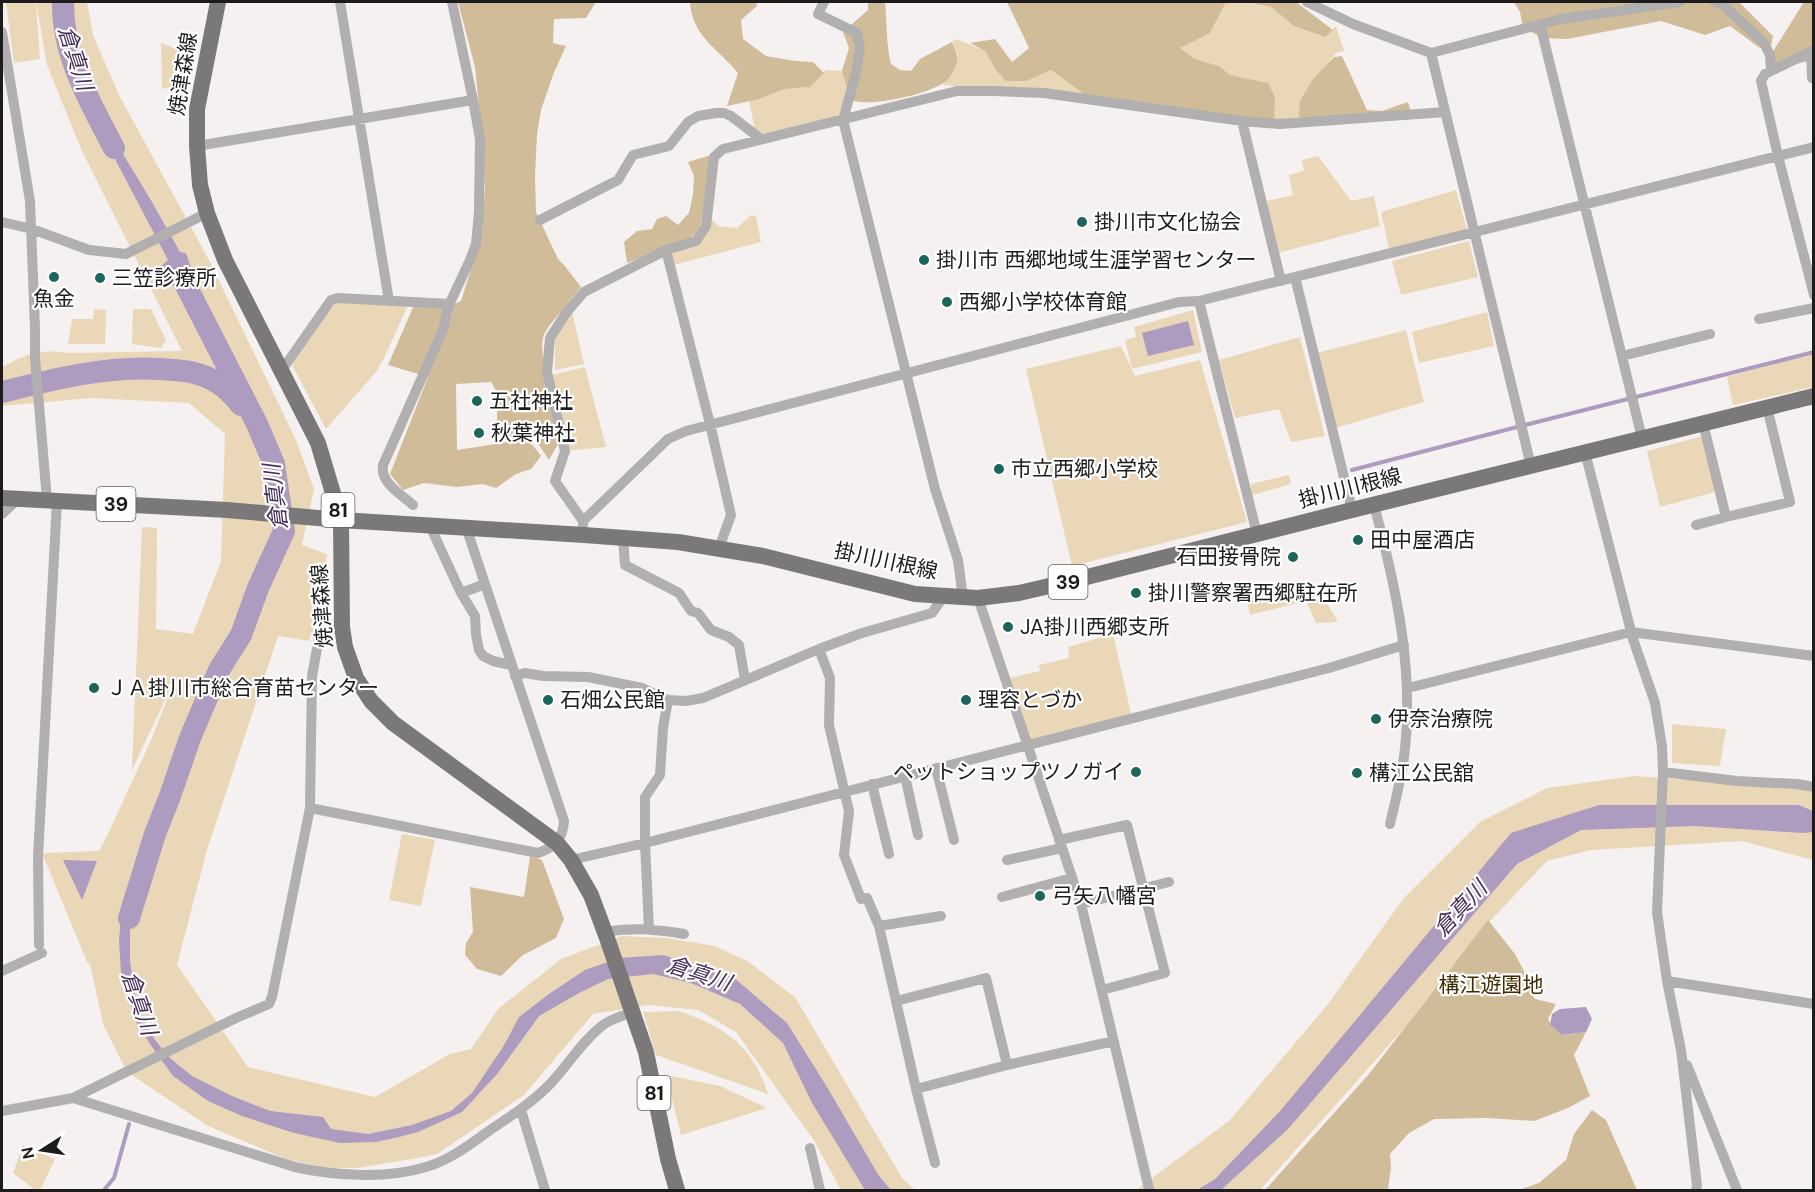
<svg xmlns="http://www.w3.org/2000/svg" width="1815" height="1192" font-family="'DM Sans','Noto Sans JP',sans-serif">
  <rect width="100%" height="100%" fill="#f6f1f1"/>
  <!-- green -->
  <path fill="#e9d7b8" d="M6,2H87L93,35L119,95L211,264L296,440L314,489L302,545L327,554L324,600L309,641L278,636L207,850L177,965L248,1067L375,1097L450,1054L471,1049L498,1009L561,959L622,936L666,938L715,946L749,962L795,997L902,1178L915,1190H841L813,1139L736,1032L698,1010L648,1005L593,1014L524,1095L437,1154L418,1158L358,1168H326L286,1159L208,1126L127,1072L103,1024L90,964L87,962L42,853L99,851L108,834L152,738L174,681L132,770L142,527L157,528L156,629L193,634L221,561L225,434L189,403L91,398L2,406V367C29,353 38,349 69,353L182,351L81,149L47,65L36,2L40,59L14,63Z
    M1226,2H1247L1271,7L1294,26L1324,37L1336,26L1344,51L1336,53L1309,86L1299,116L1304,122L1274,123L1267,83L1230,75L1219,66L1195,59L1179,48L1210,33Z
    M957,39L985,51L996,70H1051L1088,97L943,85L958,55L952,42Z
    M161,43L191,55L185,84L162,89Z
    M826,70L842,71L849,94L843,117L763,135L755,130L749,101L784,89L810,87Z
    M1318,156L1351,201L1374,196L1380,226L1278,253L1267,201L1293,195L1289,175L1304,171L1302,160Z
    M1456,190L1467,230L1389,249L1381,212Z
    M751,215L756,216L761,242L670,266L667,253L698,238L710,217L718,226L737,228Z
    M1469,241L1478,277L1401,295L1392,261Z
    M338,302L409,303L384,358L376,372L326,429L292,365L330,307Z
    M571,307L584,364L555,370V341Z
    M94,309L106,310L105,344H68L72,319H93Z
    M133,309H151L166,340L161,348L132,344Z
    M1193,310L1202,352L1132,369L1125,340L1136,337L1134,327Z
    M1487,312L1494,346L1419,363L1412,332Z
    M1406,330L1424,402L1335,428L1317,353Z
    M1300,337L1325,436L1291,442L1279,409L1235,418L1219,360Z
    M1121,346L1135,376L1200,360L1247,522L1072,566L1026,369Z
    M1813,353V387L1733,405L1727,377Z
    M585,367L606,447L565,451L548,376Z
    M1703,436L1715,492L1660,507L1647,451Z
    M1289,475L1291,484L1253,495L1251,491V484Z
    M1256,582L1259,591L1284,584L1308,589L1327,603L1338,622L1316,623L1306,601L1250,615L1244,585Z
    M1113,634L1132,718L1026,745L1005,679L1040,671L1039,665L1069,658L1068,647Z
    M1672,724L1726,729L1720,766L1672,763Z
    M1634,776L1813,789V860L1742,841L1591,850L1547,861L1475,937L1404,1028L1260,1190H1136L1230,1120L1328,1004L1403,899L1480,822L1547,788Z
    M402,834L435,840L421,906L389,900Z
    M679,1011C725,1027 753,1046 768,1094L656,1055L643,1012Z
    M666,1075L720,1086L767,1108L681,1135Z
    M23,1145L55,1159L40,1190H35L13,1173Z"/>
  <!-- forest -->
  <path fill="#d0bc99" d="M458,2H596L586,18L554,19L553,43L566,46L553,75L541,110L537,134L535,176L536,212L558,259L564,265L581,287L549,326L544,334L542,343L545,391L553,416L558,444L549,460L531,433L496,439L498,394L491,382L456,384L457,450L528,439L541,456L531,469L516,474L496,488L483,484L457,487L424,483L403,490L390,474L428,377L388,365L414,305L454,304L461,301L482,234L485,189L482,134L475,67Z
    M692,2H756L757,6L741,20L743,39L766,56L795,61L813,62L824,73L810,87L784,89L759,99L727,106L738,73C719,49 693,38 690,3Z
    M868,2H885C887,23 886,44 891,64L900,70L911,71L920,59L952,42C953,46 957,52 957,56C958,63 952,76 946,81C931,94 865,109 850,99L842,71L849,48L843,32L868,10Z
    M1007,2H1226L1210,33L1180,48L1195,59L1219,66L1230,75L1268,83L1275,98L1274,123L1092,100L1051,70L1026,81H1006L996,70L985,51L970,43L995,39L1012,62L1029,48Z
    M1247,2H1296L1333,30L1325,37L1294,26L1271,7Z
    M1514,2H1739L1773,36L1771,46L1760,48L1730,26L1705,35L1661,21L1567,39L1543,38L1523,28L1520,12Z
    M1804,2H1813V62L1812,60L1771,71L1772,53Z
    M1342,56L1367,110L1382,111L1408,102L1412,115L1307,122L1299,116L1300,101L1313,79L1334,57Z
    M711,155L705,204L700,227L691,238L627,263L624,242L637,231L652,229L657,219L666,216L678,225L689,213L693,194L694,176L688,162Z
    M530,856L542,860L564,919L556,938L523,955L501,976L477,969L465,955L466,943L473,932L470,887L524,897Z
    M1488,920L1515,954L1527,977L1532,995L1535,999L1556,1004L1548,1019L1552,1027L1564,1035L1586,1032L1574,1055L1590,1096L1568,1108L1534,1121L1487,1118L1434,1119L1409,1133L1390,1154L1391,1167L1388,1190H1265L1369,1074Z
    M1592,1110L1606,1120L1637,1190H1519L1539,1183L1566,1160L1574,1134Z"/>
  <!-- water -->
  <path fill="#ad9cbf" d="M59,2H71V11L84,72L78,69L71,72L58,22Z
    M94,119L103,121L152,202L180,252L186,253L206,311L175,288L159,273V268L168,260Z
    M1188,321L1194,345L1148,356L1142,333Z
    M1599,805H1799L1813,811V832L1803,833L1694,826L1581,830L1517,864L1288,1129L1221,1190H1197L1215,1179L1281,1110L1511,833Z
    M154,837L139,889L130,929V962L137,1006L155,1040L170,1058L192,1076L232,1096L270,1111L323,1117L331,1129L368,1134L412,1125L451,1111L472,1093L503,1047L519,1017L549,994L585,970L619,958L663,955L733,977L787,1023L827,1087L879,1176L891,1190H865L812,1103L783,1043L740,1004L691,983L653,974L608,979L579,993L539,1016L498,1073L462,1112L418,1132L399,1137L376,1142L340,1143L294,1133L242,1116L208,1101L173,1076L152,1047L135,1020L121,973L119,940L122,906L141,855Z
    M63,860L97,861L82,900Z
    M1586,1007L1592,1019L1586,1032L1562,1035L1550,1025L1552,1014L1560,1009Z"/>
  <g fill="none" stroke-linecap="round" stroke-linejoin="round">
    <!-- stream -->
    <path stroke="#ad9cbf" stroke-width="4" d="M1525,425L1814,352
      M1352,470L1517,427
      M104,1190L114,1178L129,1124"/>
    <!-- river -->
    <path stroke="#ad9cbf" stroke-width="22" d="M63,2C62,55 90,102 114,148
      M2,392C54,379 106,366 160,369C174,370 189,370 201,375C217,380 231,392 241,405
      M129,918L155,834L170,796L190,738L219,670L241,635L258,588L284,531L274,464L257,424L181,276"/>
    <!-- street -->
    <path stroke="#b1afb0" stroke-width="10" d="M340,2L389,301
      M824,2L818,14L857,33L860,48L856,73L843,120L935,489L958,560L963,598
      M1307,2L1353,24L1431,53L1561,19L1680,2
      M1715,2L1722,4L1764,43L1770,55L1771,71
      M1540,24L1642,438
      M2,32L30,201L35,328V358L47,500
      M1814,50L1765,74L1761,81L1778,156L1814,295
      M1811,51L1812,78L1814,79
      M1431,53L1531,466
      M1242,121L1281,281
      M197,146L473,100
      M540,220L618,180L633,155L669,146L688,122L698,116L716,113H724L731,116L761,139
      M2,222L32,229L89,250L126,254L207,213
      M666,250L710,424L731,515L719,548
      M1295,277L1352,510
      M1199,301L1814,147
      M1759,319L1814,308
      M1622,356L1710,334
      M282,370L331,300L338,298L450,304
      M1703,423L1726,517L1790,502L1767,407
      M1585,452L1633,639L1655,703L1662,746L1663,772L1657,912L1667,981L1681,1050L1697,1185L1696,1190
      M413,505C401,494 380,483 383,465L443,330L448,307L470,260L476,244L479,212L480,139L473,100L452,2
      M1374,505C1396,587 1415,671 1404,757C1401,780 1395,802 1390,824
      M2,514L18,499
      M583,521L555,481L565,451L547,372L550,338L566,313L584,292L666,250L696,241L706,226L714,157L723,149L957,91H994L1044,93L1242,121L1280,124L1445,112
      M583,525V521L668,439L686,431L1179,302L1199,301L1257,534
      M1696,525L1726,517
      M430,526L461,593L475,616L476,635L479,650L483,656L493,661L511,665
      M623,538L625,565L679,593L691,611L698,613L711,630L729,637L739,645L745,680
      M461,593L485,584
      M978,598L1081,904L1149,1189
      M819,649L830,678L829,725L849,811L844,855L861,899L867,898L879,926L916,1089L935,1163
      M515,676L525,673L543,676L588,677L642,688L668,700L686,701L703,698L819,649L862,633L932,613L944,596
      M1408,688L1631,632L1814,656
      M936,768L954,840
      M1663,772L1737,781L1797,784L1814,787
      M905,776L918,835
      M872,784L889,854
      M310,808L538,853C555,847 563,839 564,821L466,527
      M1059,840L1127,825L1165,973L1102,990
      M571,860L645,843L1329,668L1404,645
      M1007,860L1062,848
      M1002,897L1072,878
      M1081,904L1169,882
      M879,926L941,916
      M649,929L645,843V797L660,775L663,728L668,700
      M604,932C632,927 657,929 684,934
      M39,945L38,857L57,501
      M2,971L42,953
      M1667,981L1814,1004
      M896,1001L986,978L1007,1065
      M1687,1065L1737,1190
      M916,1089L1007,1065L1114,1041
      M73,1098L295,1167C335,1176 387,1179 426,1167C451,1160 473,1142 493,1128C514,1114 534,1101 551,1083C569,1064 582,1041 603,1025C611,1019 623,1016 632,1012
      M521,1110L545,1190
      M2,1111L73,1098L236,1018L269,1004L272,997L310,808L312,676L320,632L342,627
      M810,1148L820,1190"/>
    <!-- primary -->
    <path stroke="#7b787a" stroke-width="16" d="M218,2L197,109V146L200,185L207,213L225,260L318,443L341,520L342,627L345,647L356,678L371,701L393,723L557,843L571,860L591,895L607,938L646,1052L668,1159L677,1190
      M2,498L227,510L341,520L584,535L678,542L763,556L915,594L978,598L1019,593L1075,580L1352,510L1814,396"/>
  </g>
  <!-- markers -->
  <g fill="#1b655b" stroke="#fff" stroke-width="2">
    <circle cx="1082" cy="222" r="6"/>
    <circle cx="924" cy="260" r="6"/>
    <circle cx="54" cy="277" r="6"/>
    <circle cx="100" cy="278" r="6"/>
    <circle cx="947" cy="302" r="6"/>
    <circle cx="477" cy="401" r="6"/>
    <circle cx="479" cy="433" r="6"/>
    <circle cx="999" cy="469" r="6"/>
    <circle cx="1358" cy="540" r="6"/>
    <circle cx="1293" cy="557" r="6"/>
    <circle cx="1136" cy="593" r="6"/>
    <circle cx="1008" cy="627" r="6"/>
    <circle cx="94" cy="688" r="6"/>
    <circle cx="548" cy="700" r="6"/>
    <circle cx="966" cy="700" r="6"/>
    <circle cx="1376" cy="719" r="6"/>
    <circle cx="1136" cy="772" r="6"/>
    <circle cx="1357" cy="773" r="6"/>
    <circle cx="1040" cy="896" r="6"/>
  </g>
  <g text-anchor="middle" stroke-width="4.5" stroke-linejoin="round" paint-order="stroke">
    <!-- shield labels -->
    <g fill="#fff" stroke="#615f5f" stroke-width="1.5">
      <rect x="96.5" y="487" width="39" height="34" rx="4.5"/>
      <rect x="321.5" y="493" width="33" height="34" rx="4.5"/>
      <rect x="1048.5" y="565" width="39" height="34" rx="4.5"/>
      <rect x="637.5" y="1076" width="33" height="34" rx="4.5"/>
    </g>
    <g font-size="20" font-weight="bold" fill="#1d1b1b">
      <text x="116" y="511">39</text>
      <text x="338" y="517">81</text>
      <text x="1068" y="589">39</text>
      <text x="654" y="1100">81</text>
    </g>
    <!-- street labels -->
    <g font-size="21" fill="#1d1b1b" stroke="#fff">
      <text transform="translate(183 74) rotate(-81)" y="7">焼津森線</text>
      <text transform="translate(1350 488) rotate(-14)" y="7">掛川川根線</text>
      <text transform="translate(886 561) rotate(12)" y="7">掛川川根線</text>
      <text transform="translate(322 606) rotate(-94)" y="7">焼津森線</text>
    </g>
    <!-- poi labels -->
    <g font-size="21" fill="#1d1b1b" stroke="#fff" text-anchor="start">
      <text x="1094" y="229">掛川市文化協会</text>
      <text x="936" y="267">掛川市 西郷地域生涯学習センター</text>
      <text x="112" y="285">三笠診療所</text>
      <text x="54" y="306" text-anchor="middle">魚金</text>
      <text x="959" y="309">西郷小学校体育館</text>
      <text x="489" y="408">五社神社</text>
      <text x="491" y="440">秋葉神社</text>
      <text x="1011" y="476">市立西郷小学校</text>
      <text x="1370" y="547">田中屋酒店</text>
      <text x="1281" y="564" text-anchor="end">石田接骨院</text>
      <text x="1148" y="600">掛川警察署西郷駐在所</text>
      <text x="1020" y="634">JA掛川西郷支所</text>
      <text x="106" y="695">ＪＡ掛川市総合育苗センター</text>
      <text x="560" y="707">石畑公民館</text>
      <text x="978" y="707">理容とづか</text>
      <text x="1388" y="726">伊奈治療院</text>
      <text x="1124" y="779" text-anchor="end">ペットショップツノガイ</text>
      <text x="1369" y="780">構江公民舘</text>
      <text x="1052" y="903">弓矢八幡宮</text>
    </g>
    <!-- park labels -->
    <g font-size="21" fill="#402b00" stroke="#fff">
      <text x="1491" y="992">構江遊園地</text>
    </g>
    <!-- water labels -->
    <g font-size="22" font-style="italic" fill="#452d5b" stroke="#fff">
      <text transform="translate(76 58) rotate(72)" y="8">倉真川</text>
      <text transform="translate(275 497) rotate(-97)" y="8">倉真川</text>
      <text transform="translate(1460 908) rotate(-47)" y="8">倉真川</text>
      <text transform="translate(699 973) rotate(18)" y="8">倉真川</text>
      <text transform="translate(140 1003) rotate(71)" y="8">倉真川</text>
    </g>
  </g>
  <!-- border -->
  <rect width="1815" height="1192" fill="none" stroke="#1d1b1b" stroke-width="6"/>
  <!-- north arrow -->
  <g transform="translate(42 1150) rotate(258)" stroke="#ffffff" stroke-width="4.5" paint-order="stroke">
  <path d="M0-4.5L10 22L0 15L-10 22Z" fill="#1d1b1b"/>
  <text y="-9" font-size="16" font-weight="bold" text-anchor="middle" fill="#1d1b1b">N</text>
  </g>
</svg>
